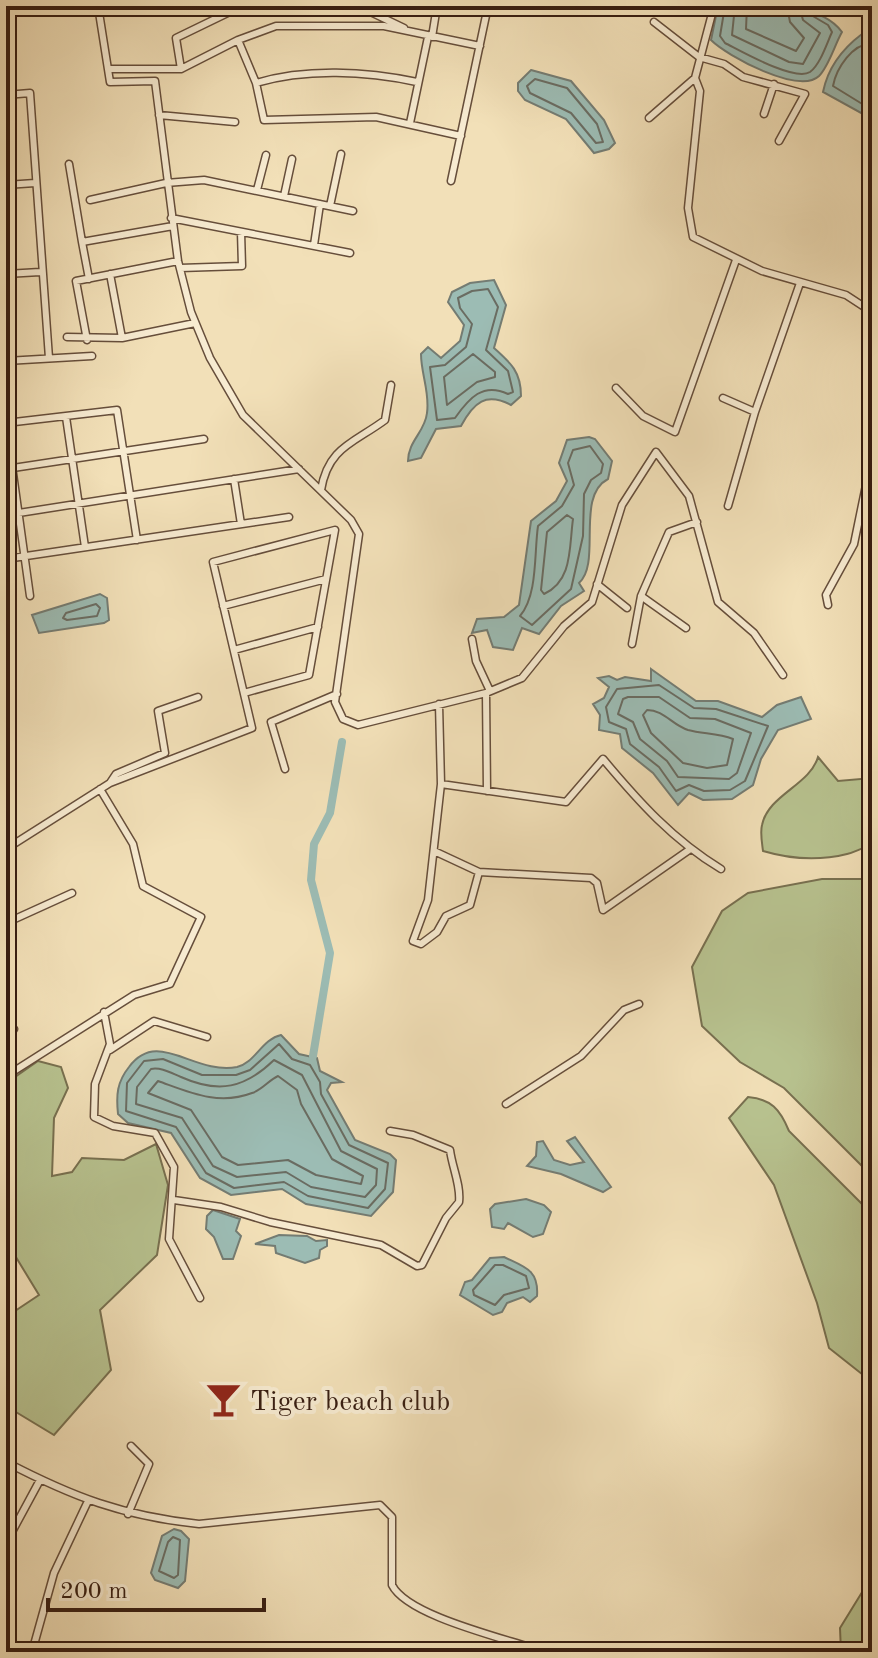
<svg xmlns="http://www.w3.org/2000/svg" width="878" height="1658" font-family="'Old Standard TT',serif">
  <rect width="100%" height="100%" fill="#f2e0b8"/>
  <filter id="stains"><feTurbulence type="fractalNoise" baseFrequency=".0025" numOctaves="4"/><feColorMatrix values="0 0 0 0 .2 0 0 0 0 .09 0 0 0 0 .02 0 0 0 .5 -.17"/></filter>
  <radialGradient id="worn" r=".72"><stop offset=".6" stop-color="#630" stop-opacity="0"/><stop offset="1" stop-color="#630" stop-opacity=".3"/></radialGradient>
  <!-- green -->
  <path fill="#b8c390" stroke="#787050" stroke-width="2" d="M818,757L838,781L872,778V846C862,847 856,852 847,854C819,861 790,859 763,851C762,843 760,833 762,825C768,795 810,785 818,757Z
    M822,879H872V1176L784,1088L740,1062L702,1026L692,967L722,911L748,893Z
    M38,1061L61,1067L68,1088L54,1118L52,1176L72,1172L82,1158L124,1160L156,1144L168,1185L157,1255L100,1310L111,1370L54,1435L6,1406V1317L39,1295L11,1249L6,1251V1075L12,1079Z
    M748,1097C771,1099 780,1109 789,1131L872,1214V1382L829,1348L817,1303L774,1185L729,1118Z
    M872,1576V1652H841L840,1628Z"/>
  <!-- water -->
  <path fill="#9cbcb4" stroke="#747c73" stroke-width="2" d="M718,6C758,6 819,0 842,32C835,44 829,66 819,76C799,95 727,56 711,40Z
    M862,34L872,37V119L823,92C828,67 842,49 862,34Z
    M531,70L571,81L604,120L615,143L609,149L594,153L566,119L525,100L518,91V83Z
    M494,280L506,305L494,348C511,363 521,372 521,396L511,405C486,392 474,402 461,426L436,429L421,458L408,461C408,441 425,432 427,413C430,392 421,374 421,354L428,347L441,358L460,341L464,325L448,302L452,292L470,283Z
    M589,437L595,439L612,461L608,479C575,496 602,563 579,583L584,591L561,606L539,634L522,628L513,650L493,647L487,630L472,633L477,619L504,617L519,605L531,521L556,501L567,481L559,463L567,440Z
    M100,594L107,598L109,620L104,623L39,633L32,615Z
    M651,669L696,701H718L762,717L777,705L801,697L811,719L778,730L761,759L753,785L732,799L703,800L689,793L678,805L653,773L622,748L620,734L599,730L600,715L593,704L604,698L609,687L598,678L609,676L617,680L625,677L651,681Z
    M281,1035L299,1054L317,1058L320,1071L342,1082L331,1083L327,1090L355,1140L390,1154L396,1160L393,1192L371,1216L306,1204L282,1189L231,1195L200,1178L171,1133L128,1123L118,1114C116,1095 117,1082 129,1067C158,1028 193,1075 237,1067C255,1063 262,1039 281,1035Z
    M575,1137L611,1187L603,1192L561,1174L527,1166L536,1156L537,1142L543,1141L554,1160L570,1165L584,1162L567,1141Z
    M526,1199L544,1205L551,1212L543,1234L533,1237L508,1223L504,1229L492,1227L490,1209L495,1204Z
    M213,1210L240,1219L236,1231L241,1236L233,1259H223L214,1237L206,1229L207,1216Z
    M279,1235L307,1236L316,1241L327,1240V1246L320,1250L319,1258L305,1263L276,1253L275,1246L255,1244Z
    M504,1257C525,1267 539,1270 537,1296L530,1302L523,1297L507,1303L502,1312L493,1315L460,1295L465,1282L472,1280L490,1258Z
    M174,1529L181,1531L189,1539L185,1581L178,1588L155,1580L151,1573L162,1536Z"/>
  <g fill="none" stroke-linecap="round" stroke-linejoin="round">
    <!-- shore -->
    <path stroke="#6a6c62" stroke-width="2" d="M725,6L720,36L725,43C741,51 795,82 810,72C820,65 827,43 832,32L828,25L811,15L809,6
      M735,6L732,35L789,62L803,64L820,33L803,20L799,6
      M747,6L746,29L796,51L804,38L790,22L787,6
      M872,44C853,42 836,69 833,86L872,110
      M535,79L567,88L597,124L603,142L596,143L571,113L530,93L527,86Z
      M488,289L498,307L486,350L508,371L513,392L508,394C483,382 469,398 455,418L437,420L430,367L445,365L466,347L472,324L460,308L458,298L472,291Z
      M473,354L495,372V377L477,382L447,405L444,377Z
      M590,446L603,464L601,473L591,480L584,494L583,536L571,589L532,625L520,616C538,595 534,553 538,526L562,506L574,485L568,463L573,450Z
      M567,515L573,519C569,547 573,581 544,594L541,590L547,532Z
      M96,604L100,608L97,616L67,620L63,618L66,613Z
      M659,685L694,708L716,709L768,726L745,781L730,790L704,791L689,785L676,791L659,767L630,744L626,729L609,722L606,707L617,689Z
      M628,697H659L690,718L715,719L751,733L737,773L729,779L678,777L667,761L640,739L633,722L618,714L623,699Z
      M647,710C664,710 672,725 688,730C703,734 718,733 733,739L727,765L707,768L683,763L651,733L643,715Z
      M279,1044L292,1059L310,1065L320,1082L321,1094L349,1145L388,1163L385,1189L368,1208L308,1196L284,1182L234,1188L206,1173L176,1127L126,1111L127,1083L144,1061L163,1059L202,1075H236L250,1070Z
      M274,1060L302,1075L341,1151L377,1169L376,1185L365,1197L311,1187L286,1172L237,1177L213,1166L182,1118L136,1104L137,1087L151,1069C161,1067 171,1073 181,1077C219,1094 245,1088 274,1060Z
      M278,1076L297,1090L301,1104L332,1159L363,1176L361,1184L316,1175L288,1160L238,1165L222,1157L191,1110L148,1093L158,1081C189,1092 218,1106 252,1093C262,1090 269,1080 278,1076Z
      M495,1265H503L526,1276L529,1288L504,1295L495,1305L474,1295L473,1290Z
      M173,1537L180,1540L178,1575L174,1578L159,1571L168,1542Z"/>
    <!-- canal -->
    <path stroke="#9cbcb4" stroke-width="8" d="M313,1056L330,953L311,880L314,844L330,813L342,742"/>
    <defs>
      <path id="street" d="M98,6L110,82L155,81L178,261L191,312L210,358L243,415L351,520L359,534L335,702L343,719L358,725L486,693L522,678L564,626L592,602L622,505L656,452L689,496L718,602L754,633L783,675
        M358,6L404,28
        M714,6L695,78L700,91L688,208L693,237L762,271L846,295L872,312
        M654,22L699,57L724,64L743,77L805,94L779,141
        M432,37L437,6
        M238,40L256,83L264,120L376,117L461,136
        M108,69H181L238,40L276,26H384L480,46
        M181,69L176,38L242,6
        M256,83C306,68 366,71 417,82
        M6,95L30,93L49,358
        M764,114L774,84
        M159,115L235,122
        M649,118L695,78
        M410,123L428,37
        M69,164L82,242
        M451,181L488,6
        M6,185L35,183
        M257,190L266,155
        M284,196L292,159
        M90,200L166,183L204,180L353,211
        M330,206L341,154
        M171,218L350,253
        M314,245L320,204
        M180,268L242,266L241,232
        M6,274L40,272
        M110,274L122,338
        M89,279L82,242L173,226
        M67,337L122,338L195,323
        M87,340L76,281L178,261
        M6,361L92,356
        M616,388L643,416L675,432L736,260
        M723,398L755,412
        M66,417L85,547
        M6,423L117,410L137,540
        M6,423L30,596
        M13,468L204,439
        M234,479L241,524
        M321,490C328,447 354,443 385,420L391,385
        M728,506L755,412L800,283
        M6,515L299,469
        M6,559L289,517
        M597,584L627,608
        M641,596L686,628
        M828,605L826,595L854,544L872,456
        M223,606L326,579
        M472,639L476,661L490,691
        M632,644L641,596L669,532L697,522
        M234,650L318,627
        M486,693L487,791
        M285,769L271,722L337,694
        M110,783L116,774L165,753L158,711L198,697
        M441,784L566,802L603,759C639,802 673,840 721,869
        M6,849L110,783L252,728L213,562L335,530L309,675L244,693
        M434,851L479,872L470,905L446,916L437,932L421,944L413,941L428,900L441,784L439,704
        M479,872L591,878L597,883L603,910L689,850
        M6,923L72,893
        M104,1012L110,1044L95,1084L94,1117L113,1126L155,1133L174,1167L169,1239L200,1298
        M6,1038L14,1029
        M110,1050L154,1021L207,1037
        M6,1070L11,1073L134,995L170,984L201,917L143,886L133,844L100,789
        M506,1104L581,1056L624,1010L639,1004
        M174,1200L221,1207L270,1222L381,1245L417,1266L422,1265L446,1218L459,1202C461,1185 452,1167 450,1150L413,1135L390,1131
        M6,1462C73,1497 123,1516 199,1524L380,1505L392,1517V1585C408,1617 509,1639 544,1652
        M128,1514L149,1464L131,1446
        M6,1543L40,1480
        M32,1652L54,1573L88,1501"/>
    </defs>
    <!-- street casing -->
    <use href="#street" stroke="#664e3b" stroke-width="9"/>
    <!-- street -->
    <use href="#street" stroke="#f7ebd1" stroke-width="6"/>
  </g>
  <!-- icons -->
  <defs>
    <symbol id="bar-bare" viewBox="-9 -9 18 18"><path d="M-6-5H6L.8 .8V4.5H3.5V6h-7V4.5H-.8V.8Z" fill="#8f2418" stroke="#f7ebd1" stroke-width="2.5" paint-order="stroke"/></symbol>
  </defs>
  <g fill-rule="evenodd">
    <use href="#bar-bare" x="198" y="1374" width="51" height="51"/>
  </g>
  <g text-anchor="middle" stroke-width="8" stroke-linejoin="round" paint-order="stroke">
    <!-- poi labels -->
    <g font-size="28" fill="#371d11" stroke="#f7ebd1" text-anchor="start">
      <text x="250" y="1410">Tiger beach club</text>
    </g>
  </g>
  <!-- margin -->
  <rect width="878" height="1658" fill="none" stroke="#f2e0b8" stroke-width="32"/>
  <rect x="8" y="8" width="862" height="1642" fill="none" stroke="#371d11" stroke-width="4"/>
  <rect x="16" y="16" width="846" height="1626" fill="none" stroke="#371d11" stroke-width="2"/>
  <!-- scale -->
  <path d="M48 1598v12h216v-12" fill="none" stroke="#371d11" stroke-width="4"/>
  <text x="60" y="1598" font-size="24" fill="#371d11" stroke="#f7ebd1" stroke-width="6" paint-order="stroke">200 m</text>
  <rect width="100%" height="100%" filter="url(#stains)"/>
  <rect width="100%" height="100%" fill="url(#worn)"/>
</svg>
